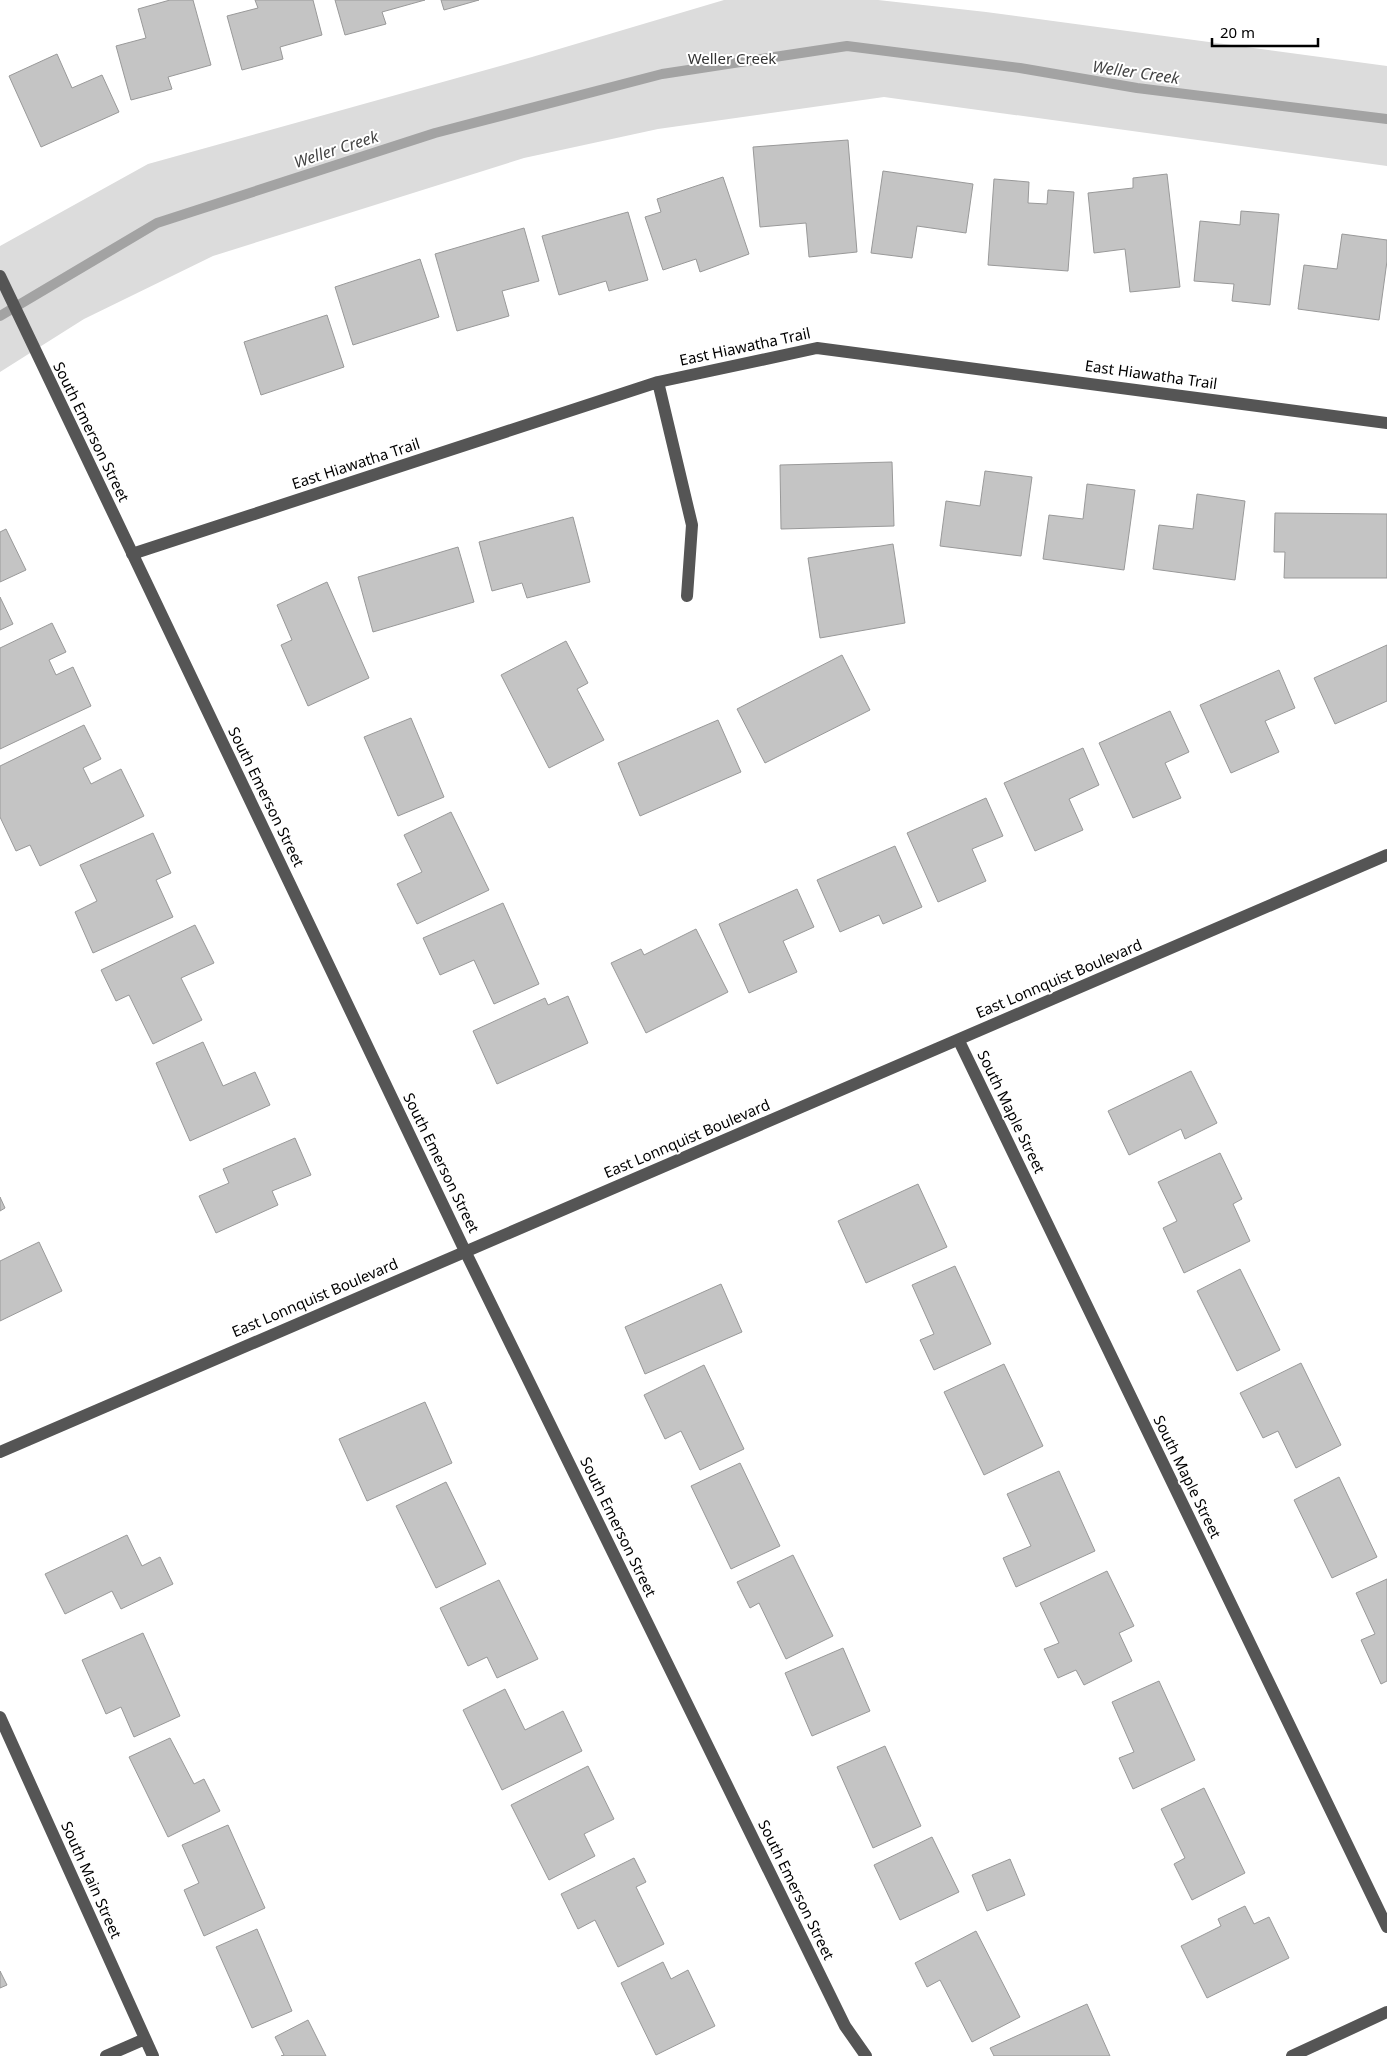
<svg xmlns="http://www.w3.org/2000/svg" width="1387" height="2056" font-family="'Noto Sans',sans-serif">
  <rect width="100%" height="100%" fill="#fff"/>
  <!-- green -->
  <path fill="#dcdcdc" d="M724,0H878L986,12L1387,66V166L884,97L658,129L524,158L213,256L84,319L0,372V246L148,164L532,57Z"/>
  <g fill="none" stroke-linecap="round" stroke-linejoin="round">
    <!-- stream -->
    <path stroke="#a3a3a3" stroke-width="10" d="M0,316L157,223L435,133L662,74L847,46L1020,68L1137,88L1387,119"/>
  </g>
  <!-- building -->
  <path fill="#c4c4c4" stroke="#999" d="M170,0H193L211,65L168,77L172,89L131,100L116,46L146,38L138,9Z
    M255,0H313L322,35L280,47L283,59L242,70L227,16L258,8Z
    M335,0H425L382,12L386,24L345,35Z
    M441,0H479L444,10Z
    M57,54L72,88L102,75L119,112L41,147L9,76Z
    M848,140L857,252L809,257L806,223L760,227L753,147Z
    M883,171L973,184L966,233L917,226L912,258L871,253Z
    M1167,174L1180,287L1130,292L1125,249L1094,253L1088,193L1133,188V178Z
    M723,177L749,254L700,272L696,259L663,270L645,217L661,212L657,199Z
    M994,179L1029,182L1028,203L1047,204L1048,190L1074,192L1068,271L988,265Z
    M1241,211L1279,214L1270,305L1232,301L1234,284L1194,281L1200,221L1240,225Z
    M628,212L648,280L609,291L606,281L559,295L542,236Z
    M524,228L539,281L502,291L509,316L457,331L435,254Z
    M1342,234L1387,240V261L1379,320L1298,309L1304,265L1337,269Z
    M420,259L439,317L353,345L335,287Z
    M327,315L344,367L261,395L244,342Z
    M892,462L894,526L781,529L780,465Z
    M985,471L1032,477L1021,556L940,546L946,501L980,506Z
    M1087,484L1135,490L1124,570L1043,559L1049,515L1083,519Z
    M1197,494L1245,501L1235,580L1153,569L1159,525L1193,529Z
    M1275,513L1387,514V578H1284L1285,552H1274Z
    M573,517L590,582L527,598L522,583L492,591L479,542Z
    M6,529L26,570L0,582V532Z
    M893,544L905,623L820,638L808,558Z
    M458,547L474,602L373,632L358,577Z
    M327,582L369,678L308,706L281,645L292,640L277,605Z
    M0,597L13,624L0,630Z
    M52,623L66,652L49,660L56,675L73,667L91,706L0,749V648Z
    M566,641L588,683L577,689L604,740L549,768L501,675Z
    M1387,645V701L1335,724L1314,678Z
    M842,655L870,710L765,763L737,709Z
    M1279,670L1295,708L1265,721L1279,752L1231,773L1200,705Z
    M1170,711L1189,752L1165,763L1181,798L1133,818L1099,743Z
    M411,718L444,797L398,816L364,737Z
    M718,720L741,772L640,816L618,763Z
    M84,725L101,759L83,768L91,784L121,769L144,816L40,866L30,845L16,851L0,817V766Z
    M1083,748L1099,785L1069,799L1083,830L1035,851L1004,783Z
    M986,798L1003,836L972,849L986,881L938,902L907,833Z
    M451,812L489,890L417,924L397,884L422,872L404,835Z
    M153,833L171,873L156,880L173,917L93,953L75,912L97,901L80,865Z
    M895,846L922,907L883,924L879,915L840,932L817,880Z
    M797,889L814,927L783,941L797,972L749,993L719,924Z
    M503,903L539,984L494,1004L474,960L440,975L423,938Z
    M195,925L214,963L181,978L202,1020L153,1044L129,995L116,1001L101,970Z
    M696,929L728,992L646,1033L611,963L641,949L644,955Z
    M568,996L588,1043L497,1084L473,1031L545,998L548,1005Z
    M203,1042L223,1086L255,1072L270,1105L190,1141L156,1063Z
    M1191,1071L1217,1123L1185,1139L1181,1129L1129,1155L1108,1111Z
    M295,1138L311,1175L272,1191L278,1205L216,1233L199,1196L229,1183L223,1169Z
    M1220,1153L1242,1199L1233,1204L1250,1241L1184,1273L1163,1228L1177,1221L1158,1182Z
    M918,1184L947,1247L866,1283L838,1221Z
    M0,1197L5,1208L0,1211Z
    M39,1242L62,1291L0,1321V1261Z
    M955,1266L991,1344L934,1370L920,1340L934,1334L912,1285Z
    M1240,1269L1280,1350L1237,1371L1197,1291Z
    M721,1284L742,1332L645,1374L625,1327Z
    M1301,1363L1341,1445L1296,1468L1278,1431L1263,1438L1240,1393Z
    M1004,1364L1043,1446L984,1475L944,1392Z
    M704,1365L744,1449L700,1470L681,1431L665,1439L644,1395Z
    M425,1402L452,1463L367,1501L339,1439Z
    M740,1463L780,1546L731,1569L691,1486Z
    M1059,1471L1095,1551L1016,1587L1003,1558L1031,1546L1007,1494Z
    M1339,1477L1377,1557L1332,1578L1294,1500Z
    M446,1482L486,1564L436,1588L396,1506Z
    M127,1535L142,1566L160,1557L173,1584L121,1609L112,1591L65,1614L45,1574Z
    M793,1555L833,1636L786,1659L759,1603L750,1608L737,1582Z
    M1107,1571L1134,1626L1119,1633L1132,1661L1084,1685L1076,1670L1058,1678L1044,1649L1059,1643L1040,1603Z
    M1387,1579V1681L1381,1684L1361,1640L1375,1634L1356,1593Z
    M499,1580L538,1659L497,1678L487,1657L468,1666L440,1608Z
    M143,1633L180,1716L134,1737L121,1707L106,1714L82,1660Z
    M843,1648L870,1711L812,1736L785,1673Z
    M1159,1681L1195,1760L1133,1789L1119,1758L1134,1752L1112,1702Z
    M505,1689L525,1730L563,1711L582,1751L502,1790L463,1710Z
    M170,1738L194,1784L204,1779L220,1811L168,1837L129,1757Z
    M885,1746L921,1826L873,1848L837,1767Z
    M588,1766L614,1819L584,1834L595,1856L549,1880L511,1805Z
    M1204,1788L1245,1873L1192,1900L1174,1864L1185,1858L1161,1809Z
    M228,1825L265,1908L204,1936L184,1890L199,1883L182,1845Z
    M932,1837L959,1892L900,1920L874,1865Z
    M634,1858L646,1882L636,1887L664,1944L618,1967L595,1920L578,1929L561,1894Z
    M1010,1859L1025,1895L987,1911L972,1875Z
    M1245,1906L1254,1924L1269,1917L1289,1958L1207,1998L1181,1946L1221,1926L1218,1919Z
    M257,1929L292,2011L252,2028L216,1947Z
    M976,1931L1020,2017L972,2042L940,1980L927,1987L915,1963Z
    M663,1962L671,1979L688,1970L715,2026L656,2055L621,1983Z
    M0,1971L7,1985L0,1988Z
    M1087,2004L1110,2056H994L990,2048Z
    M308,2020L326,2056H281L284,2055L275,2037Z"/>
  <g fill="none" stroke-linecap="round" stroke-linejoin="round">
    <!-- minor -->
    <path stroke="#555" stroke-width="12" d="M0,276L465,1251L845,2026L866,2056
      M658,382L692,525L687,596
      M132,554L658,382L817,348L1387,423
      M959,1041L1387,1927
      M0,1452L1387,855
      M0,1717L153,2056
      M106,2056L145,2039
      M1292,2056L1387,2012"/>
  </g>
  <g text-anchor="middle" stroke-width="4" stroke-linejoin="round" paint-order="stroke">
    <!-- park labels -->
    <g font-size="15" fill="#333" stroke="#fff">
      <text x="732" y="64">Weller Creek</text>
    </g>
    <!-- street labels -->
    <g font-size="15" fill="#000" stroke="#fff">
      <text transform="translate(745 347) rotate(-12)" y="5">East Hiawatha Trail</text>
      <text transform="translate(1151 375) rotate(8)" y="5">East Hiawatha Trail</text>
      <text transform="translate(91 432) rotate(64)" y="5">South Emerson Street</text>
      <text transform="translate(356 464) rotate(-18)" y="5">East Hiawatha Trail</text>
      <text transform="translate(266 797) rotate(64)" y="5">South Emerson Street</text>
      <text transform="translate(1059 979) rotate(-23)" y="5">East Lonnquist Boulevard</text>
      <text transform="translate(1011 1112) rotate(64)" y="5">South Maple Street</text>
      <text transform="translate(687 1139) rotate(-23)" y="5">East Lonnquist Boulevard</text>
      <text transform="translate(441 1163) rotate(64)" y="5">South Emerson Street</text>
      <text transform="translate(315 1298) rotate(-23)" y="5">East Lonnquist Boulevard</text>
      <text transform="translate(1187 1477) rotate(64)" y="5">South Maple Street</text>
      <text transform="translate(618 1527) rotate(64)" y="5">South Emerson Street</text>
      <text transform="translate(91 1880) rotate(66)" y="5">South Main Street</text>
      <text transform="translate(796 1890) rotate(64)" y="5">South Emerson Street</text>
    </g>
    <!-- water labels -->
    <g font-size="16" font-style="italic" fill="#444" stroke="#fff">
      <text transform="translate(1136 72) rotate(8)" y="6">Weller Creek</text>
      <text transform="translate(336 149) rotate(-18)" y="6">Weller Creek</text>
    </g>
  </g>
  <!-- scale -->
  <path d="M1212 38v8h106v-8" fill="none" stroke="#000000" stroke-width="2.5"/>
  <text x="1220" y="38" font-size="15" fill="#000000" stroke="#ffffff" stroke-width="4" paint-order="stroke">20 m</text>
</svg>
